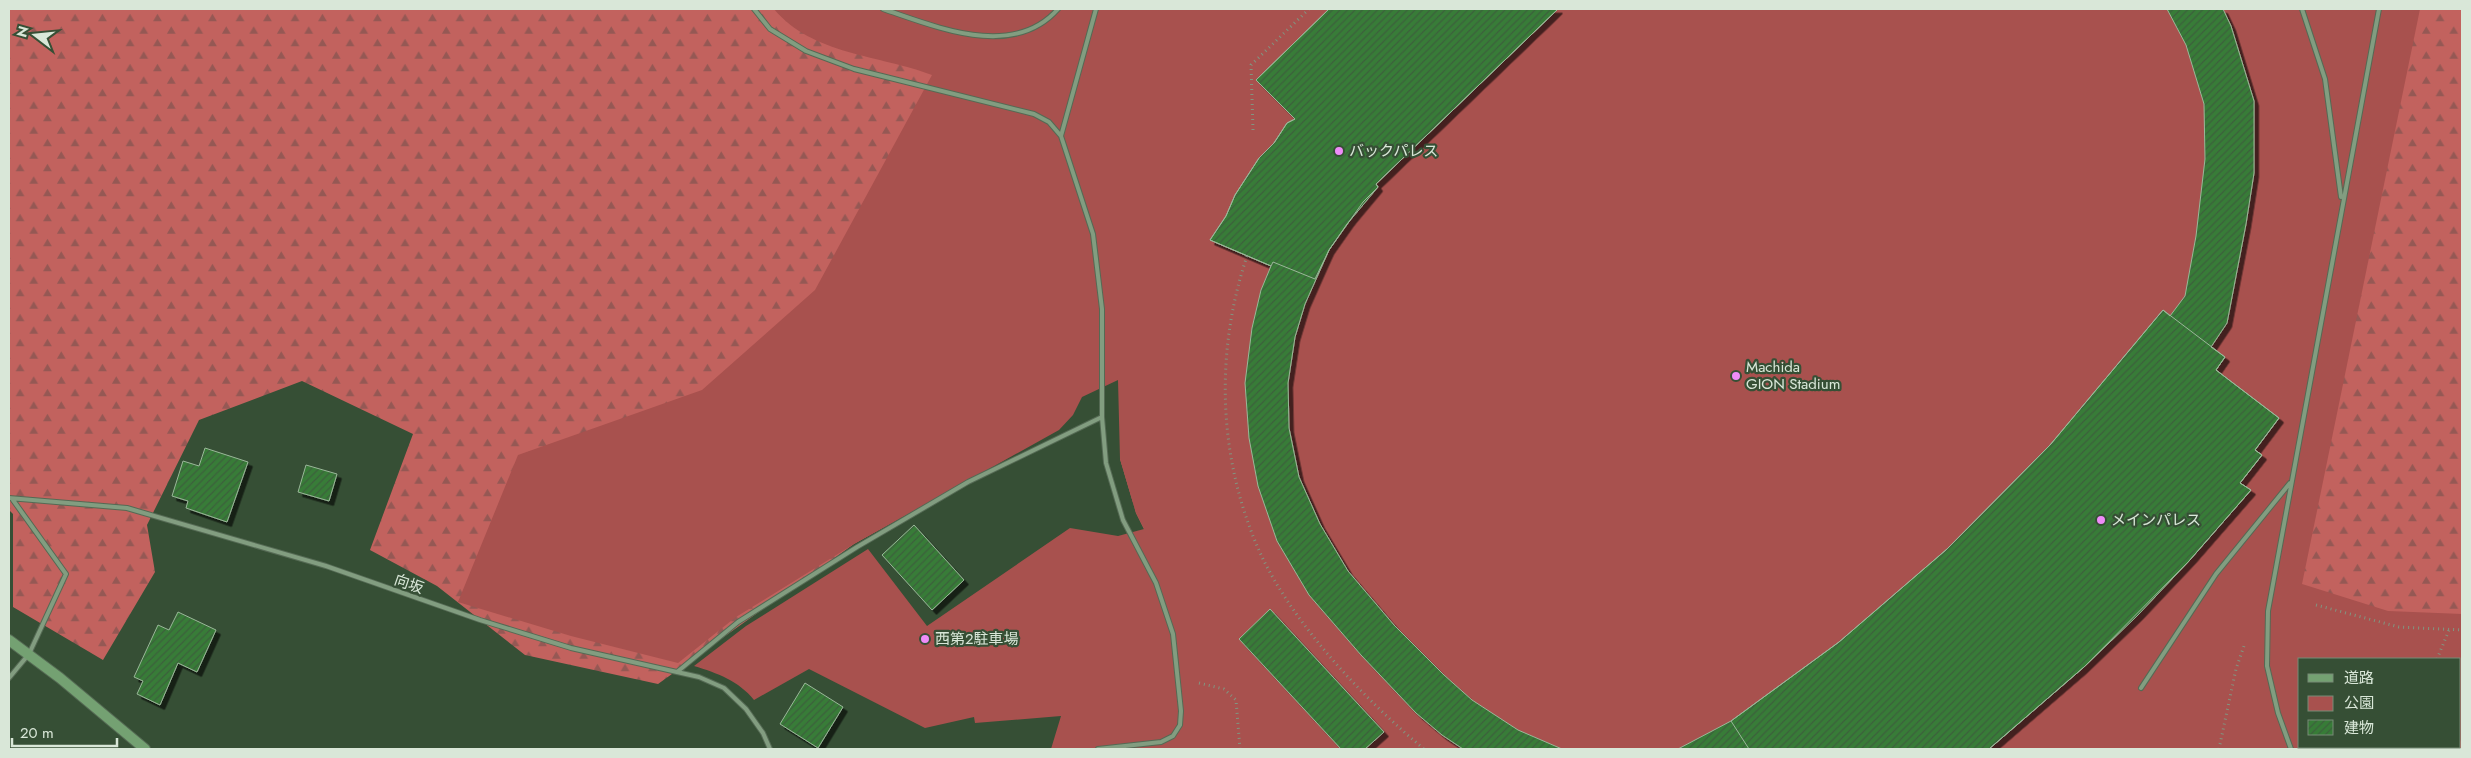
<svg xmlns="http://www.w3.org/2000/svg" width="2471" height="758" font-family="Jost,'Noto Sans JP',sans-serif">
  <defs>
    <pattern id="forest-firs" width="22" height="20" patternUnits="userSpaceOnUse" patternTransform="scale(1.25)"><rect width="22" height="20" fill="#c2625e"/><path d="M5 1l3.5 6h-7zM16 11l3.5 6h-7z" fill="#955854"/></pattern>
    <pattern id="building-hatch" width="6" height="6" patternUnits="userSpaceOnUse" patternTransform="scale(1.25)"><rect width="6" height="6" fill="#377c37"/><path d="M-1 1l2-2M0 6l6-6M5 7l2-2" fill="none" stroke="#3c603c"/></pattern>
    <filter id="shadow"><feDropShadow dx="4.5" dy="4.5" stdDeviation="0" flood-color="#0009"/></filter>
  </defs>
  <rect width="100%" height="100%" fill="#364f35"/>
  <!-- forest -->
  <path fill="url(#forest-firs)" fill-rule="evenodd" d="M9,9H1225L1144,529L1136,513L1120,459L1136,341L1023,449L854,544L658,684L525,655L437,586L370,550L413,434L302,381L199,420L147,525L155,572L103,660L13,607V514L9,510Z
    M2403,9H2462V749H2299L2291,550ZM2300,659H2460V747H2300Z"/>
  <!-- park -->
  <path fill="#a8514e" d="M774,9H2420L2302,584L2388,611L2462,614V736L2460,742V659H2300V747H2458L2457,749H1051L1061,716L975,723L974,717L925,728L809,669L754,700C739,681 717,673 694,666L746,626L868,549L927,626L1070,528L1118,536L1144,529L1136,513L1120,459L1118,380L1082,397L1073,415L1059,430L854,544L736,617L678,663L571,636L458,602L518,455L702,390L815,290L932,75C880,55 812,55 774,9Z"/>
  <!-- building -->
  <path fill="url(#building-hatch)" stroke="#9ab799" filter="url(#shadow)" d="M1329,9H1558L1376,184L1378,187L1347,224L1329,250L1305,304L1295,337L1288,383L1289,428L1299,477L1320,524L1348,571L1394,625L1444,675L1472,700L1518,730L1562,749H1463L1442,735L1416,713L1361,655L1309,595L1277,541L1258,486L1249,438L1245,383L1252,328L1261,290L1271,266L1210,240L1226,216L1235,195L1259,158L1274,143L1287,123L1295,119L1256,80Z
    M1329,9H1558L1376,184L1378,187L1363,202L1329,250L1315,279L1273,262L1271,266L1210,240L1226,216L1235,195L1259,158L1274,143L1287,123L1295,119L1256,80Z
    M2167,9H2223L2231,26L2254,101V173L2246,224L2227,323L2211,347L2225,357L2216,370L2279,418L2255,450L2262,455L2240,483L2251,490L2189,561L2138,615L2084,667L1989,749H1678L1731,721L1839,642L1947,549L2050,445L2163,310L2170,316L2185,296L2196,236L2205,159L2204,104L2186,45Z
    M2163,310L2225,357L2216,370L2279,418L2255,450L2262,455L2240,483L2251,490L2189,561L2084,667L1989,749H1749L1731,721L1839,642L1947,549L2050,445Z
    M205,448L248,462L227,522L186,508L188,501L172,496L183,461L199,466Z
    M306,465L337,474L329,501L298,492Z
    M914,525L964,580L932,610L882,555Z
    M1270,609L1384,732L1365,749H1341L1239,639Z
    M178,612L216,630L197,672L178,663L160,705L137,694L143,681L134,677L158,625L169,630Z
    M805,683L843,707L818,748L780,724Z"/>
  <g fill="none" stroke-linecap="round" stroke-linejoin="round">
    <defs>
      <path id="service" d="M754,9L770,29L806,51L854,69L1034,114L1049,122L1061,136L1093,234L1102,309V417L1106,463L1123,520L1156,583L1173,634L1181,711L1180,725L1173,736L1161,742L1098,749
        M883,9C937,27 1013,60 1058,9
        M2302,9L2325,79L2341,197
        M1061,136L1096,9
        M9,498L127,508L326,566L480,620L571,648L699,677L724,688L746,709L763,733L770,749
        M677,672L738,622L857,547L968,482L1102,417
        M9,678L29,654L66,574L13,500
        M2141,688L2216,574L2290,483
        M2291,749L2278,713L2267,666L2268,611L2379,9"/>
      <path id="secondary" d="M9,640L60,678L145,749"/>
    </defs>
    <!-- service casing -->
    <use href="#service" stroke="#556a54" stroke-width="6"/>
    <!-- secondary casing -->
    <use href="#secondary" stroke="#556a54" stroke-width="12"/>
    <!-- path -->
    <path stroke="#819580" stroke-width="3" stroke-dasharray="1 4" stroke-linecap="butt" d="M1253,130L1251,65L1309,9
      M1247,256C1214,354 1218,464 1263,559C1297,628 1365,700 1424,749
      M2316,605L2399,627L2462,630
      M2437,659L2449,630
      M1199,683L1224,689L1236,700L1240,749
      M2219,749L2236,669L2245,643
      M2330,749L2336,747"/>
    <!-- service -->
    <use href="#service" stroke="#829d80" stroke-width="4"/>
    <!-- secondary -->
    <use href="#secondary" stroke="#74a172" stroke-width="10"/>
  </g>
  <!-- markers -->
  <g fill="#ee8cf8" stroke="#364f35" stroke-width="2">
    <circle cx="1339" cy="151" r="5"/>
    <circle cx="1736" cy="376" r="5"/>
    <circle cx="2101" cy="520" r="5"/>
    <circle cx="925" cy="639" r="5"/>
  </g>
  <g text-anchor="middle" stroke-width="4.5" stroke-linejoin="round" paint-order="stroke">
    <!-- poi labels -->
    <g font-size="15" fill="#d9e7d8" stroke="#364f35" text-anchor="start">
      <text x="1349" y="156">バックパレス</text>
      <text x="1746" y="372">Machida<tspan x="1746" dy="17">GION Stadium</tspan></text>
      <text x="2111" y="525">メインパレス</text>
      <text x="935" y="644">西第2駐車場</text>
    </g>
    <!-- street labels -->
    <g font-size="15" fill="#d9e7d8" stroke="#364f35">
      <text transform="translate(409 584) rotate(19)" y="5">向坂</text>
    </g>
  </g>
  <!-- border -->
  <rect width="2471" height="758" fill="none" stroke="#d9e7d8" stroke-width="20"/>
  <!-- legend -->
  <rect x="2298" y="658" width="162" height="90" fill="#364f35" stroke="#778c76"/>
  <rect x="2308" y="674" width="25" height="8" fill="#74a172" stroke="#778c76"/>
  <text x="2344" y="683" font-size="15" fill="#d9e7d8">道路</text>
  <rect x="2308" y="696" width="25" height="15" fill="#a8514e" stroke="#778c76"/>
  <text x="2344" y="708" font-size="15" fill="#d9e7d8">公園</text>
  <rect x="2308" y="720" width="25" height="15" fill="url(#building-hatch)" stroke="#778c76"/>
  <text x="2344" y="733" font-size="15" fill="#d9e7d8">建物</text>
  <!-- north arrow -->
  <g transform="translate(35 35) rotate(286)" stroke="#364f35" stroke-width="4" paint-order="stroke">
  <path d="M0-4L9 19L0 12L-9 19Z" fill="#d9e7d8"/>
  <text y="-8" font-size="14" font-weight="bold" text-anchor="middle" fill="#d9e7d8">N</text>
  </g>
  <!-- scale -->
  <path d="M12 738v8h105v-8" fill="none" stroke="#d9e7d8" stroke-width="2.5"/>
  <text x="20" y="738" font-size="15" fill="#d9e7d8" stroke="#364f35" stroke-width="4" paint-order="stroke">20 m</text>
</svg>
